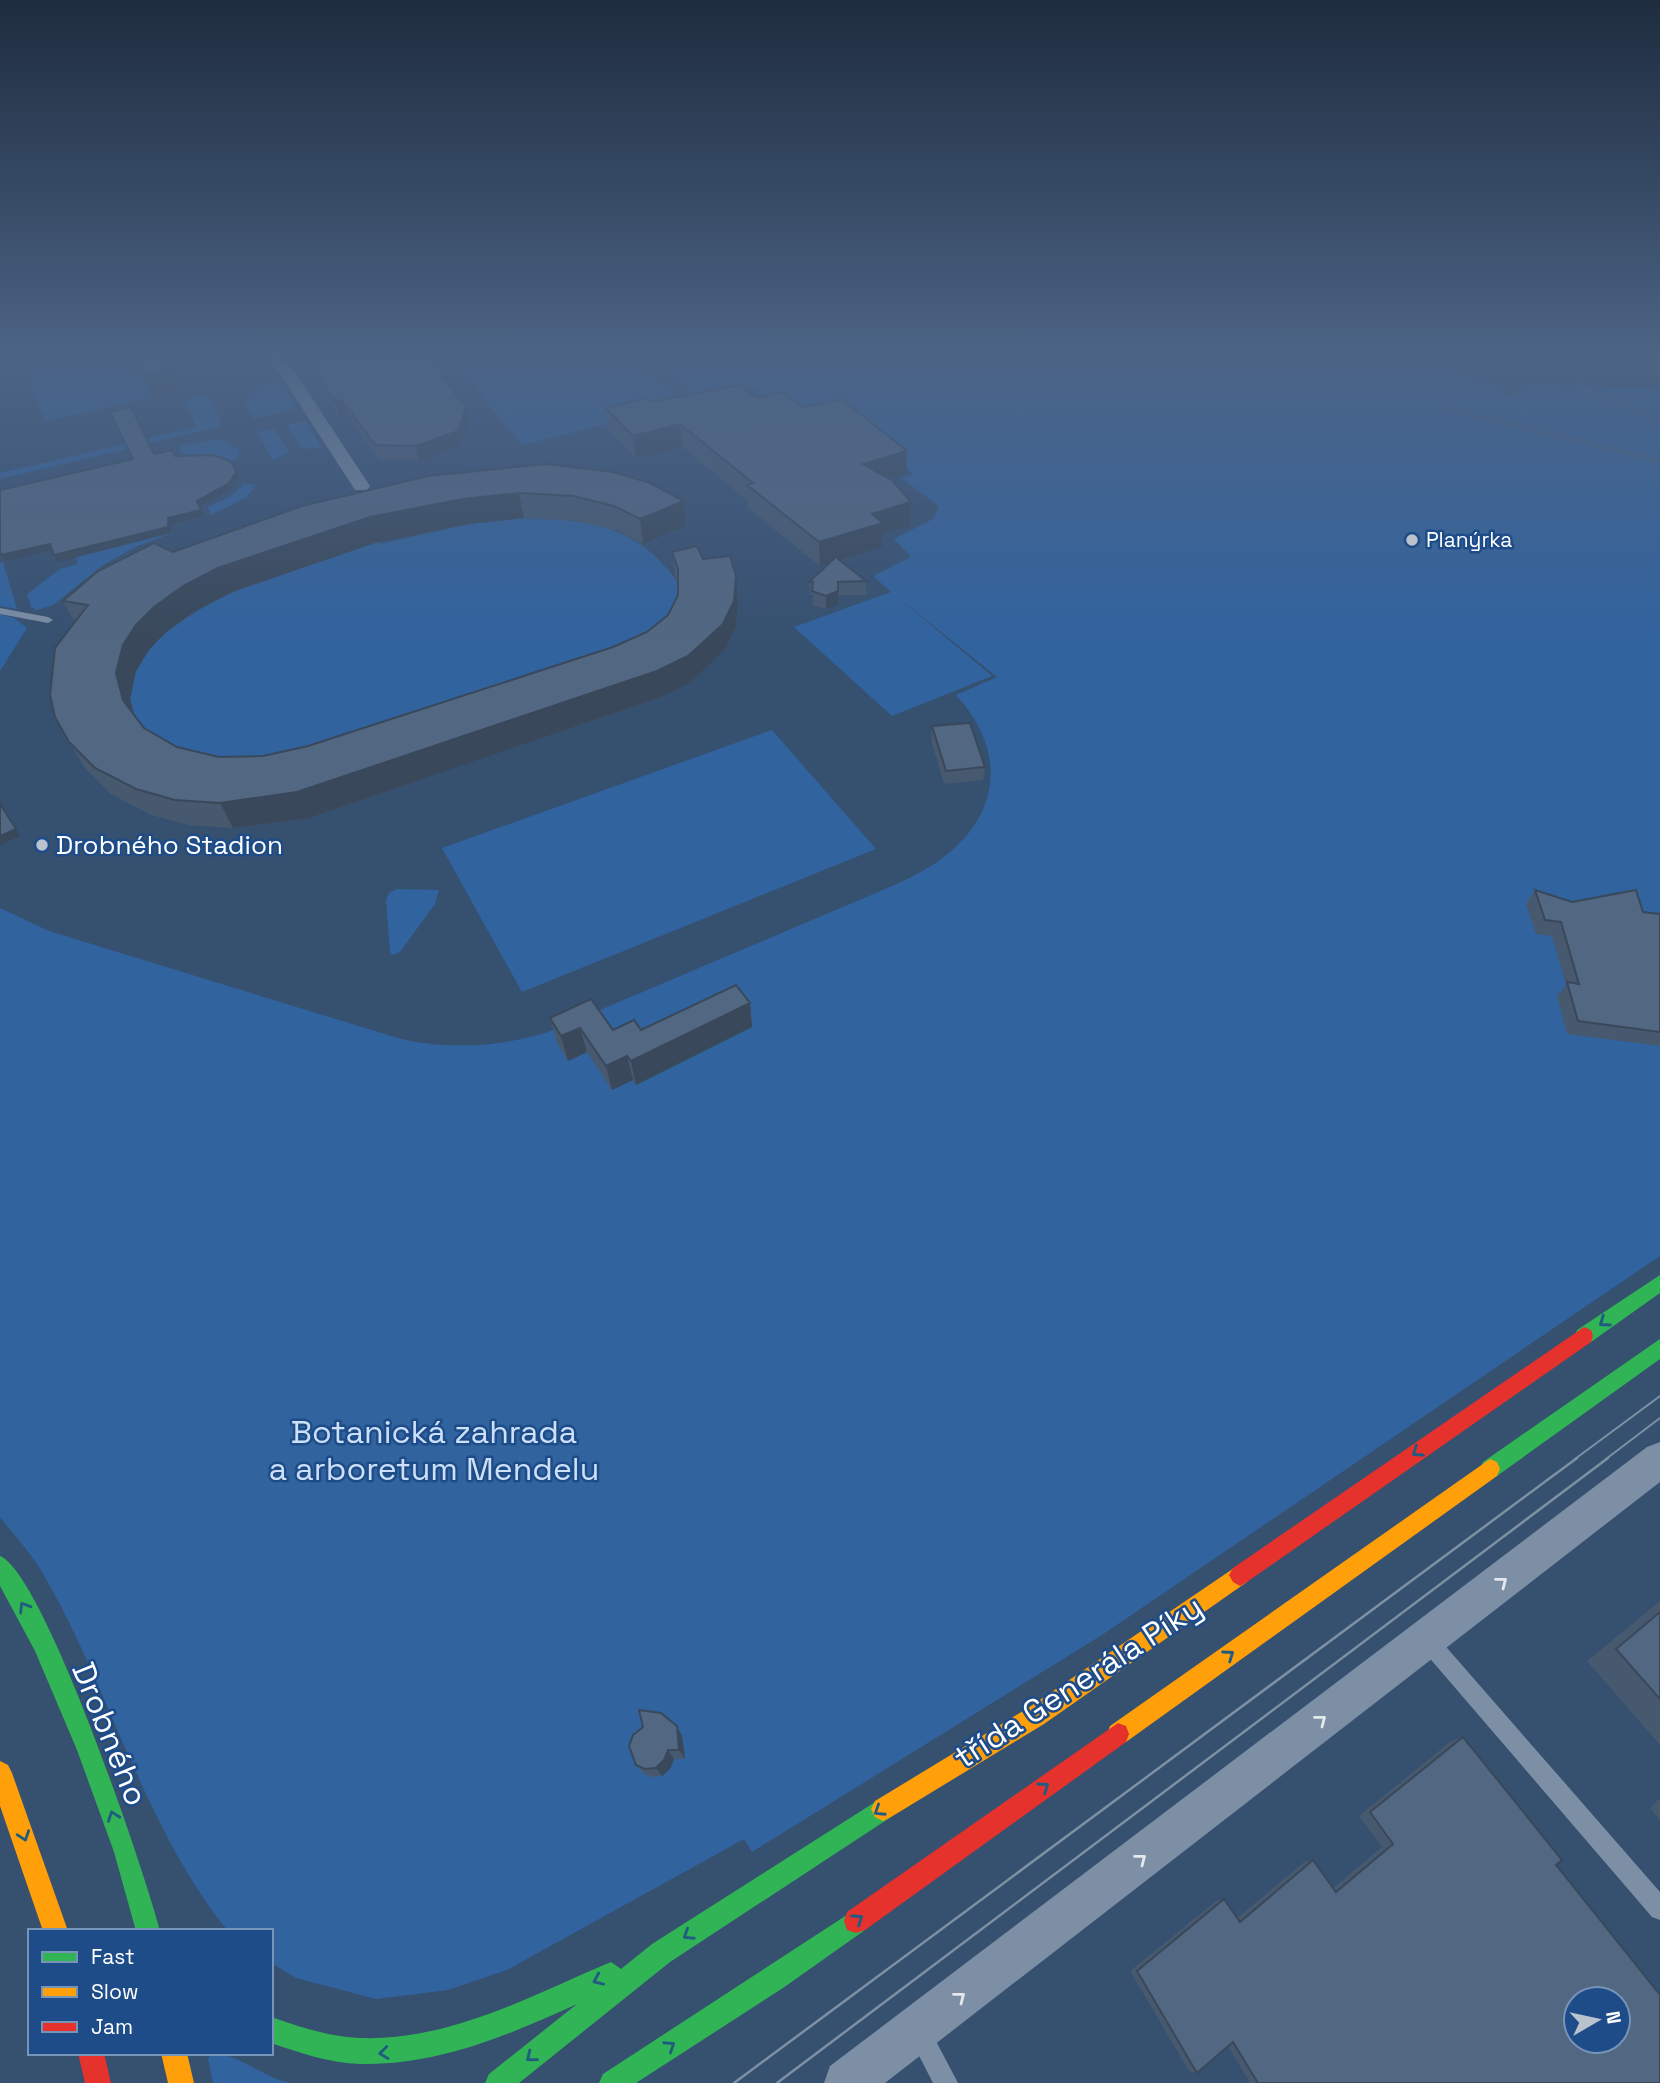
<svg xmlns="http://www.w3.org/2000/svg" width="1660" height="2083" font-family="'Space Grotesk',sans-serif">
  <rect width="100%" height="100%" fill="#365070"/>
  <!-- green -->
  <path fill="#31639f" d="M157,354L178,392L45,421L16,355Z
    M446,354H637L633,355L685,404L523,445Z
    M651,354H746L768,373L751,354H1266L1281,358L1278,354H1411L1507,391H1498L1509,396L1534,384L1660,389V1256L1102,1635L752,1852L744,1839L507,1970L448,1990L376,1999L296,1978L271,1963V1931H228C143,1826 110,1688 42,1572C31,1553 14,1535 0,1517V908L49,931L401,1039C452,1050 498,1047 548,1032L897,884C913,876 930,868 944,857C1003,811 1005,748 956,695L997,677L894,594L992,676L892,716L794,627L891,592L873,576L911,557L894,539L933,519L939,506L901,478L913,474L838,412L842,421L906,474L868,486L906,525H911L872,537L882,547L845,558L835,549L807,557L810,555L754,500L746,501L752,500L778,402L757,396L760,386L700,401Z
    M275,375L298,409L254,419L243,402Z
    M206,393L220,418L218,427L0,479V473L197,427L184,401Z
    M305,421L322,448L302,449L287,425Z
    M274,428L289,452L273,460L257,432Z
    M222,439L239,450V455L233,461L213,457L185,459L178,446Z
    M244,484L256,485L246,498L211,515L208,507L231,496Z
    M524,518C574,519 624,523 660,561C669,571 678,579 680,592C683,606 674,627 671,640L232,783L137,726C135,718 131,709 130,700C122,614 314,561 376,538L380,544L469,524Z
    M175,532L135,547L103,565L53,605L37,610L31,607L27,594L60,569L78,564L76,557Z
    M3,562L17,609L0,606V563Z
    M0,614L14,618L27,628L0,671Z
    M772,730L876,849L522,992L442,848Z
    M397,889L439,890L435,904L400,952L393,955L390,952L386,900L389,893Z
    M211,2053C239,2053 261,2077 290,2083H213L208,2059Z"/>
  <g fill="none" stroke-linecap="round" stroke-linejoin="round">
    <!-- stream -->
    <path stroke="#3f608b" stroke-width="5" d="M1578,381L1585,389L1660,421
      M1448,409L1660,461"/>
    <!-- lane -->
    <path fill="#7d8fa5" fill-rule="evenodd" d="M0,608L48,617L53,620L48,623L0,614Z
      M1427,1630L1434,1633L1660,1892V1920L1652,1917L1420,1647L1417,1640L1420,1633Z
      M920,2022L928,2026L958,2083H933L908,2034L912,2026Z"/>
    <!-- street -->
    <path fill="#7d8fa5" fill-rule="evenodd" d="M262,354H279L294,371L370,486L367,490H355L282,377Z
      M1660,1442V1482L885,2083H824L830,2066L1647,1447Z"/>
    <!-- fast -->
    <path fill="#30b455" fill-rule="evenodd" d="M1660,1275V1293L1591,1342L1584,1345L1577,1342L1575,1336L1577,1330Z
      M1660,1339V1359L1497,1476L1490,1479L1483,1476L1480,1469L1483,1462Z
      M0,1556C45,1575 145,1873 160,1931H136L114,1852L77,1750L35,1651L0,1586Z
      M883,1797L891,1801L895,1809L891,1817L670,1962L519,2083H485L489,2074L577,2004C509,2035 437,2066 360,2064C330,2063 300,2053 271,2043V2017C300,2027 330,2037 360,2038C451,2041 530,1996 611,1962L621,1969L652,1944Z
      M856,1909L865,1912L868,1921L865,1930L783,1988L636,2083H599L603,2074Z"/>
    <!-- slow -->
    <path fill="#ff9f0a" fill-rule="evenodd" d="M1490,1459L1497,1462L1500,1469L1497,1476L1126,1742L1118,1745L1110,1742L1107,1734L1110,1726Z
      M1240,1564L1247,1568L1251,1575L1247,1582L1044,1724L891,1817L883,1821L875,1817L871,1809L875,1801L1028,1708Z
      M0,1761L8,1765L12,1773L68,1931H43L0,1806Z
      M161,2053H187L194,2083H168Z"/>
    <!-- jam -->
    <path fill="#e5322d" fill-rule="evenodd" d="M1584,1327L1591,1330L1593,1336L1591,1342L1247,1582L1240,1586L1233,1582L1229,1575L1233,1568Z
      M1118,1723L1126,1726L1129,1734L1126,1742L865,1930L856,1933L847,1930L844,1921L847,1912Z
      M78,2053H104L111,2083H85Z"/>
    <!-- tram-far1 -->
    <path stroke="#7d90a4" stroke-width="2" d="M1575,1459L1660,1396
      M1606,1459L1660,1418"/>
    <!-- tram -->
    <path stroke="#7d90a4" stroke-width="2.5" d="M734,2083L1577,1458
      M777,2083L1608,1458"/>
  </g>
  <!-- wall -->
  <path fill="#47596f" d="M131,354H161L178,392L153,398Z
    M298,354H429L451,375L454,389L453,390L466,407L470,421L461,445L419,461L379,460L347,414L339,416L323,392L319,378Z
    M1488,354H1660V377L1541,374Z
    M757,398L906,474L890,479L910,526L882,534V547L840,560L866,581V595H838V604L826,609L813,605V595H810L809,582L829,563L820,566L748,508V501L683,447L636,459L609,430L605,408L651,402Z
    M428,476L684,501L686,526L643,544L618,531L577,521L524,518L469,524L378,542L229,593L195,611L166,632L149,650L136,671L130,699L134,715L144,728L177,747L219,757L263,756L308,746L613,647L647,632L668,615L678,595V587L675,577L672,552L703,559L736,576L738,602L736,626L725,649L691,682L661,697L309,818L233,828L189,825L151,815L111,794L85,768L69,742L75,622L63,601L173,552Z
    M932,726L985,767L983,780L944,784L931,740Z
    M1535,890L1572,902L1660,914V1046L1567,1034L1557,996L1566,985L1552,936L1536,934L1526,904Z
    M750,1003L752,1027L636,1085L633,1080L612,1090L587,1052L568,1061L557,1043L550,1018L613,1030H641Z
    M1660,1601V1745L1587,1661Z
    M682,1736L685,1759H674L670,1769L662,1776L652,1777L644,1774L636,1765Z
    M1463,1737L1556,1865L1660,2083H1250L1228,2046L1197,2073L1189,2071L1130,1971L1216,1901L1224,1899L1237,1918L1304,1862L1313,1860L1333,1888L1382,1847L1359,1816L1451,1741Z
    M1660,1798V1820L1650,1808Z"/>
  <!-- shaded-wall -->
  <path fill="#39485a" d="M169,369L178,392L153,398L143,374Z
    M451,375L454,389L446,391L442,377Z
    M342,400L347,414L339,416L335,401Z
    M466,407L470,421L461,445L419,461L416,446Z
    M680,424L683,447L636,459L633,436Z
    M907,451L906,474L863,487V464Z
    M236,472L238,478L231,490L199,507L197,501Z
    M519,493L524,518L469,524L378,542L229,593L195,611L166,632L149,650L136,671L130,699L137,726L123,700L116,673L123,645L136,625L154,607L183,586L218,568L370,517L463,499Z
    M684,501L686,526L643,544L640,519Z
    M911,502L910,526L882,534V547L820,566L819,542L872,514Z
    M201,510L203,516L171,525V533L58,562L54,555L168,518Z
    M50,544L53,550L5,561L1,555Z
    M736,576L738,602L736,626L725,649L691,682L661,697L309,818L233,828L220,803L657,671Z
    M838,591V604L826,609V596Z
    M0,803L20,836L0,845Z
    M750,1003L752,1027L636,1085L631,1061Z
    M580,1028L587,1052L568,1061L561,1036Z
    M627,1056L633,1080L612,1090L606,1066Z
    M677,1726L682,1736L685,1759L679,1750Z
    M668,1750L674,1759L670,1769L662,1776L656,1768Z"/>
  <!-- building -->
  <path fill="#526781" stroke="#39485a" stroke-width="2" fill-rule="evenodd" d="M133,354H161L169,369L143,374Z
    M306,354H429L451,375L442,377L466,407L458,431L416,446L375,445L342,400L335,401L318,377L317,367Z
    M1527,354H1660V365L1547,361Z
    M740,385L757,398L781,392L804,407L842,399L907,451L863,464L893,481L911,502L872,514L883,523L819,542L747,485L753,483L680,424L633,436L605,408L646,398L651,402Z
    M131,407L154,454L172,450L175,456L213,455L230,461L234,466L236,472L228,484L197,501L201,510L168,518V527L54,555L50,544L1,555L0,550V490L133,459L110,412Z
    M546,464L613,472L650,483L684,501L640,519L614,506L573,496L519,493L463,499L370,517L218,568L183,586L154,607L136,625L123,645L116,673L123,700L144,728L177,747L219,757L263,756L308,746L613,647L647,632L668,615L678,595V569L672,552L697,546L703,559L730,556L736,576L734,601L723,624L688,656L657,671L297,792L220,803L175,800L136,789L95,768L69,742L55,717L50,695L55,648L88,605L63,601L98,571L154,543L173,552L302,506L428,476Z
    M838,555V559L866,581L838,582V591L826,596L812,591L813,582H809Z
    M970,723L985,767L946,771L932,726Z
    M0,804L16,829L0,836Z
    M1535,890L1572,902L1636,890L1643,912L1660,914V1032L1578,1021L1567,982L1579,984L1561,922L1545,920Z
    M736,985L750,1003L631,1061L627,1056L606,1066L580,1028L561,1036L550,1018L591,999L613,1030L634,1020L641,1030Z
    M1660,1612V1699L1616,1649Z
    M639,1710L661,1713L677,1726L679,1750H668L664,1760L656,1768L645,1769L636,1765L629,1746L633,1735L643,1727Z
    M1463,1737L1562,1860L1556,1865L1660,1995V2083H1258L1233,2042L1197,2073L1137,1971L1224,1899L1240,1922L1313,1860L1336,1892L1393,1844L1370,1812ZM1576,1999H1618V2041H1576Z"/>
  <!-- one-way arrows -->
  <defs><path id="oneway-chevron" d="M-2-3.5L2.5 0L-2 3.5" fill="none" stroke-width="1.6" stroke-linecap="round" stroke-linejoin="round" transform="scale(1.75)"/></defs>
  <g stroke="#205c81">
    <use href="#oneway-chevron" transform="translate(1604 1322) rotate(145)"/>
    <use href="#oneway-chevron" transform="translate(1417 1452) rotate(145)"/>
    <use href="#oneway-chevron" transform="translate(24 1607) rotate(-121)"/>
    <use href="#oneway-chevron" transform="translate(1229 1655) rotate(-35)"/>
    <use href="#oneway-chevron" transform="translate(1044 1787) rotate(-35)"/>
    <use href="#oneway-chevron" transform="translate(879 1811) rotate(147)"/>
    <use href="#oneway-chevron" transform="translate(113 1816) rotate(-110)"/>
    <use href="#oneway-chevron" transform="translate(24 1836) rotate(71)"/>
    <use href="#oneway-chevron" transform="translate(858 1919) rotate(-35)"/>
    <use href="#oneway-chevron" transform="translate(688 1935) rotate(147)"/>
    <use href="#oneway-chevron" transform="translate(598 1980) rotate(156)"/>
    <use href="#oneway-chevron" transform="translate(670 2046) rotate(-33)"/>
    <use href="#oneway-chevron" transform="translate(384 2053) rotate(173)"/>
    <use href="#oneway-chevron" transform="translate(531 2057) rotate(141)"/>
  </g>
  <g stroke="#e5e9ed">
    <use href="#oneway-chevron" transform="translate(1502 1582) rotate(-38)"/>
    <use href="#oneway-chevron" transform="translate(1321 1720) rotate(-38)"/>
    <use href="#oneway-chevron" transform="translate(1141 1859) rotate(-38)"/>
    <use href="#oneway-chevron" transform="translate(960 1997) rotate(-38)"/>
  </g>
  <!-- sky -->
  <linearGradient id="sky" x2="0" y2="1"><stop stop-color="#1e2c3e"/><stop offset="0.55" stop-color="#4c6486"/><stop offset="1" stop-color="#4c6486" stop-opacity="0"/></linearGradient>
  <rect width="1660" height="646" fill="url(#sky)"/>
  <!-- markers -->
  <g fill="#b9c2cd" stroke="#1d4c89" stroke-width="2.5">
    <circle cx="1412" cy="540" r="7"/>
    <circle cx="42" cy="845" r="7"/>
  </g>
  <g text-anchor="middle" stroke-width="5" stroke-linejoin="round" paint-order="stroke">
    <!-- far-poi labels -->
    <g font-size="21" fill="#fff" stroke="#1d4c89" text-anchor="start">
      <text x="1426" y="547">Planýrka</text>
    </g>
    <!-- poi labels -->
    <g font-size="26" fill="#fff" stroke="#1d4c89" text-anchor="start">
      <text x="56" y="854">Drobného Stadion</text>
    </g>
    <!-- near-park labels -->
    <g font-size="32" fill="#cce0f9" stroke="#1d4c89">
      <text x="434" y="1443">Botanická zahrada<tspan x="434" dy="37">a arboretum Mendelu</tspan></text>
    </g>
    <!-- near-street labels -->
    <g font-size="32" fill="#fff" stroke="#1d4c89">
      <text transform="translate(1078 1682) rotate(-33)" y="11">třída Generála Píky</text>
      <text transform="translate(110 1734) rotate(68)" y="11">Drobného</text>
    </g>
  </g>
  <!-- legend -->
  <rect x="28" y="1929" width="245" height="126" fill="#1d4c89" stroke="#7794b8" stroke-width="2"/>
  <rect x="42" y="1952" width="35" height="10" fill="#30b455" stroke="#7794b8" stroke-width="2"/>
  <text x="91" y="1964" font-size="21" fill="#ffffff">Fast</text>
  <rect x="42" y="1987" width="35" height="10" fill="#ff9f0a" stroke="#7794b8" stroke-width="2"/>
  <text x="91" y="1999" font-size="21" fill="#ffffff">Slow</text>
  <rect x="42" y="2022" width="35" height="10" fill="#e5322d" stroke="#7794b8" stroke-width="2"/>
  <text x="91" y="2034" font-size="21" fill="#ffffff">Jam</text>
  <!-- north arrow -->
  <g transform="translate(1597 2020) rotate(81)"><circle r="33" fill="#1d4c89" stroke="#7794b8" stroke-width="2"/>
  <path d="M0-5L12 26L0 18L-12 26Z" fill="#b9c2cd"/>
  <text y="-10" font-size="19" font-weight="bold" text-anchor="middle" fill="#ffffff">N</text>
  </g>
</svg>
